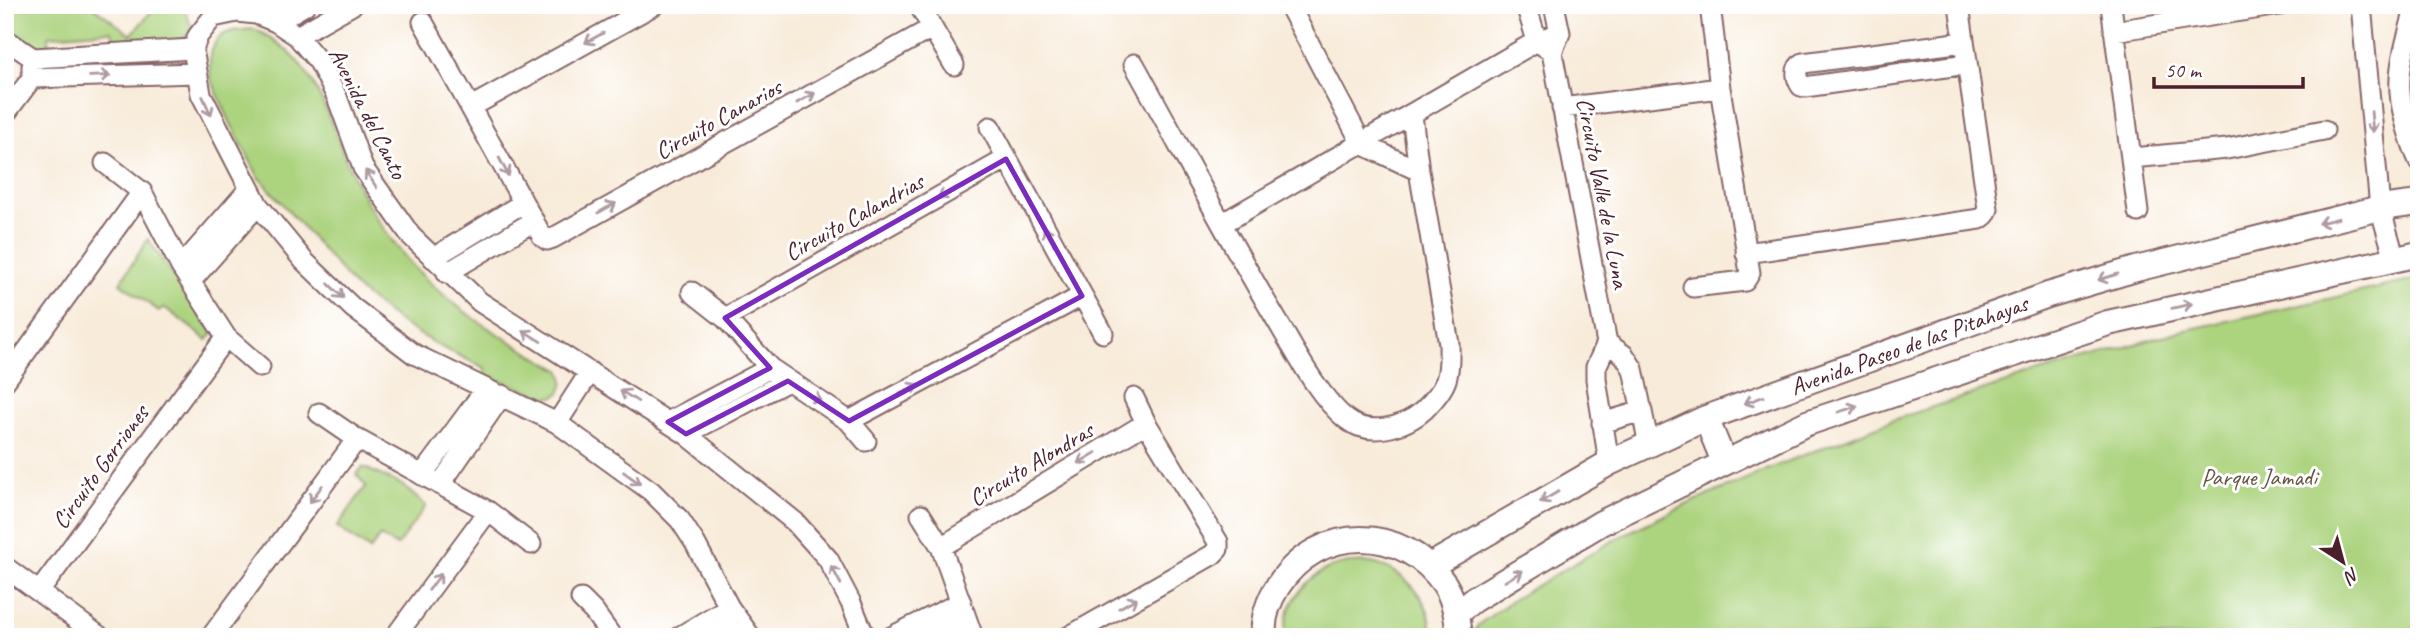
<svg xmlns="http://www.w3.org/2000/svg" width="2424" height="642" font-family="Caveat,sans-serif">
  <rect width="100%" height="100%" fill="#fff"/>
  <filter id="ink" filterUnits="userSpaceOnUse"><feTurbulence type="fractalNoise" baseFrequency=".0143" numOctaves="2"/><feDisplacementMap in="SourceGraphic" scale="14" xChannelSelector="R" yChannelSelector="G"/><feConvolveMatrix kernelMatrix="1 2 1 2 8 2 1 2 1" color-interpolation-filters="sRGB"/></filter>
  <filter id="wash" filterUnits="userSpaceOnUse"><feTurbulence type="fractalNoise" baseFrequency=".00686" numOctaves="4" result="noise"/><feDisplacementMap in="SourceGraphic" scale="28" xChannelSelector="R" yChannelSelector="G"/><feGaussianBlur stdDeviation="1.57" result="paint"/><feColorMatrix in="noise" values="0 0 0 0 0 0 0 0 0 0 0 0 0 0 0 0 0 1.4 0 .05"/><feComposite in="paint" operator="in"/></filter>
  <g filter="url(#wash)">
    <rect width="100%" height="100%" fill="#f8ebd9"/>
    <!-- green -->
    <path fill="#acd37e" stroke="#7b7954" stroke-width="2" d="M5,5H91L131,35L157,5H183L192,28L177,46L118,44L111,31L49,36L48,51H35L5,24Z
      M254,29C316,57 325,113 350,169C361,194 376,219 393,242C438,301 496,335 560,370C568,381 562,400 546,397L485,375V368L439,346L398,321L356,288L258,176L230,122L210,77V54L216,41L222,35L232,31Z
      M148,239L213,334L207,340L164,307L159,311L120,283Z
      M2419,279V626L2399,637H1473L1478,625L1514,599L1623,535L1688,504L1776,466L1893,420L2043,371L2177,332Z
      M363,467L402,485L426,506L397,546L380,536L370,550L337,527L366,486L356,474Z
      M1349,563C1356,563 1364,562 1371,563C1405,569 1434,603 1431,637H1285C1283,610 1302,580 1327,569C1334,566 1342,565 1349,563Z"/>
  </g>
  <g filter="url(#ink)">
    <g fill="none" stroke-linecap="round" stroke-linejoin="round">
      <defs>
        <path id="minor" d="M919,5L954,65
          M1289,5L1362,144L1419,171
          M1526,5L1537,41L1545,47
          M1554,5L1560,33L1552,52L1607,343L1596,367V379L1609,463
          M2111,5L2138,212
          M2361,5L2380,208L2395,259
          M2416,5C2409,33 2398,63 2400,92C2401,112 2411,143 2419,161
          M276,22L305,5
          M423,22L542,236L547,240L553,238L932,28
          M2114,31L2280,5
          M297,36L352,5
          M5,39L33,58L193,49
          M1964,42L1803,63C1794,68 1796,78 1801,86L1805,87L1967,64
          M1134,64C1182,150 1228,239 1279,324C1296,353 1319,397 1346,419C1368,437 1404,428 1424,410C1448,386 1450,377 1449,344L1419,171L1412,115
          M32,78L197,73
          M471,107L654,5
          M1562,108L1720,88
          M5,114L32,78V66
          M990,127L1103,333
          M2132,158L2227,149L2324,130
          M105,163L142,192L181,267L226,337L260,367
          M1223,223L1537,41L1560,33
          M1746,253L1980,219L1985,215L1988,209L1959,5
          M433,258L523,203
          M181,267L249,189
          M447,273L534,221
          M191,281L258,205
          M1693,287L1745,281L1750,273L1720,88L1710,5
          M692,292L725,318L770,368L849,421L866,441
          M725,318L1006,159
          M1607,343L1624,355L1633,369L1649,445
          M5,381L142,192
          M319,413L357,439L488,511L531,544
          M849,421L1082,296
          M668,422L770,368
          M557,423L590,372
          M1602,423L1642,411
          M686,434L788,381
          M422,475L485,390
          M440,485L502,395
          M921,515L941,547L973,637
          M941,547L1146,423
          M5,567L99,636
          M39,592L226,337
          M581,599L594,612L612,637
          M211,637L357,439
          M395,637L488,511
          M679,637L729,607
          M716,637L739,623
          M751,637L729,607L695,543L680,520L651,491L557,423L414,354L353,308L304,261L258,205L201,94L193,49L198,36L213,17L237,12L256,14L276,22L297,36L319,62L337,97L363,168L411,236L480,302L686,434L795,522L828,559L851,603L865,637
          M891,637L961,602
          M929,637L966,618
          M1068,637L1212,555L1218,549V542L1146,423L1134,398"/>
        <path id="tertiary" d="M1706,418L1724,462
          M1430,566L1609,463L1706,418L2048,295L2136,269L2380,208L2419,203
          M1457,613L1473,600L1601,523L1807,423L2108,323L2419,254
          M1264,637C1262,619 1269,600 1278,586C1318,523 1404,524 1445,585C1455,601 1457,619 1459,637"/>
      </defs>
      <!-- minor casing -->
      <use href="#minor" stroke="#876668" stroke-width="23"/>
      <!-- tertiary casing -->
      <use href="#tertiary" stroke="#876668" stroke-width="28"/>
      <!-- minor -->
      <use href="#minor" stroke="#fff" stroke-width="19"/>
      <!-- tertiary -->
      <use href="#tertiary" stroke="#fff" stroke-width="24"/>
    </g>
    <!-- one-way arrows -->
    <defs><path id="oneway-shaft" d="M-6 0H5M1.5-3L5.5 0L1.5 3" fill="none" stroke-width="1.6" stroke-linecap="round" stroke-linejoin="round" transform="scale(1.75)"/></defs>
    <g stroke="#ae9aa0">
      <use href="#oneway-shaft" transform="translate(594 38) rotate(151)"/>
      <use href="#oneway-shaft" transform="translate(100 76) rotate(-2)"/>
      <use href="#oneway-shaft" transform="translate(806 98) rotate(-29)"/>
      <use href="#oneway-shaft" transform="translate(207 106) rotate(66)"/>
      <use href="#oneway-shaft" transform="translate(2372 122) rotate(85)"/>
      <use href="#oneway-shaft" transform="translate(504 167) rotate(62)"/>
      <use href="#oneway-shaft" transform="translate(371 179) rotate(-123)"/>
      <use href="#oneway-shaft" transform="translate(947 193) rotate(151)"/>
      <use href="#oneway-shaft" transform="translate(607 208) rotate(-29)"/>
      <use href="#oneway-shaft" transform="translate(2328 221) rotate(166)"/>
      <use href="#oneway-shaft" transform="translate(1049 236) rotate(-119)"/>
      <use href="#oneway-shaft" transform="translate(2108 277) rotate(163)"/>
      <use href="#oneway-shaft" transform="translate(336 291) rotate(44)"/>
      <use href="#oneway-shaft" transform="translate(2182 306) rotate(-13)"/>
      <use href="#oneway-shaft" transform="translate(532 336) rotate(-148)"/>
      <use href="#oneway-shaft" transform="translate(909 389) rotate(-28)"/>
      <use href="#oneway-shaft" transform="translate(629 396) rotate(-148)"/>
      <use href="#oneway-shaft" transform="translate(812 396) rotate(33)"/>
      <use href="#oneway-shaft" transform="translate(1754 400) rotate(160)"/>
      <use href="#oneway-shaft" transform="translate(1848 409) rotate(-18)"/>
      <use href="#oneway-shaft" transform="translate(1087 458) rotate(149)"/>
      <use href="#oneway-shaft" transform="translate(632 478) rotate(36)"/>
      <use href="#oneway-shaft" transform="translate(316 494) rotate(126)"/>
      <use href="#oneway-shaft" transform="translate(1549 497) rotate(150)"/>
      <use href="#oneway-shaft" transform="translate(836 575) rotate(-118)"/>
      <use href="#oneway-shaft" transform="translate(1514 576) rotate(-31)"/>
      <use href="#oneway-shaft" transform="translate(435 582) rotate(-53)"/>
      <use href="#oneway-shaft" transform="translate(1128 603) rotate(-30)"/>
    </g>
  </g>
  <!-- marked area -->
  <path fill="none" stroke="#7b2cbf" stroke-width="5" stroke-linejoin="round" d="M1006,159L1082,296L849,421L788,381L686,434L668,422L770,368L725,318Z"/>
  <g text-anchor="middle" stroke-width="6" stroke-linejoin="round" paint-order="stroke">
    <!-- street labels -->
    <g font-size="24" fill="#4a1f2b" stroke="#fff">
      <text transform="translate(368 113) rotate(63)" y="8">Avenida del Canto</text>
      <text transform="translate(718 119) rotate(-29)" y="8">Circuito Canarios</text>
      <text transform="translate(1603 193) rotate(79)" y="8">Circuito Valle de la Luna</text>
      <text transform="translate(854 217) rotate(-29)" y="8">Circuito Calandrias</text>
      <text transform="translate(1909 345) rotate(-20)" y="8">Avenida Paseo de las Pitahayas</text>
      <text transform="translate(1031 464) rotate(-31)" y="8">Circuito Alondras</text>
      <text transform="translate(100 467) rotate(-54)" y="8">Circuito Gorriones</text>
    </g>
    <!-- park labels -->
    <g font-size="24" fill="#675544" stroke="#fff">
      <text x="2259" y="485">Parque Jamadi</text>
    </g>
  </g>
  <!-- margin -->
  <rect width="2424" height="642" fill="none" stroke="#fff" stroke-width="28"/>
  <!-- north arrow -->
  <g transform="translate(2343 562) rotate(144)" stroke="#ffffff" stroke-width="5" paint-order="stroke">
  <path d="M0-5L12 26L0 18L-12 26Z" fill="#4a1f2b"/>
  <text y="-10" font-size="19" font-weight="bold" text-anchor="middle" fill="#4a1f2b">N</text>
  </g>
  <!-- scale -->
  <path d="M2154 77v10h149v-10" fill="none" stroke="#4a1f2b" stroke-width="3.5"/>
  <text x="2165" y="77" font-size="21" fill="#4a1f2b" stroke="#ffffff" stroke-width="5" paint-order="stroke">50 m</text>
</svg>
